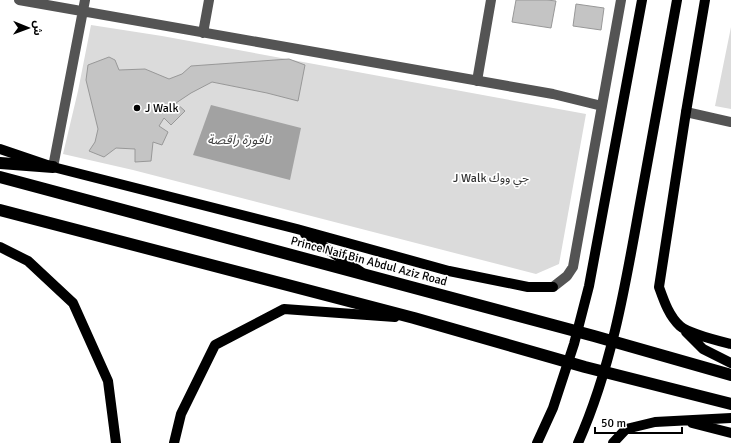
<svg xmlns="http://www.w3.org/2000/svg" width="731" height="443" font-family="Signika,'Noto Sans Arabic',sans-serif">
  <rect width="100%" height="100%" fill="#fff"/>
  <!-- green -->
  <path fill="#dbdbdb" d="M91,25L162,36L586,114L559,264L536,274L133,170L63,154L78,91Z
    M731,27V109L715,106Z"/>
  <!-- water -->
  <path fill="#a2a2a2" d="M211,105L301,128L290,180L193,155Z"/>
  <!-- building -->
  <path fill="#c4c4c4" stroke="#989898" d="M516,0H547L556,1L551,28L512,22Z
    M576,4L604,8L601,30L573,26Z
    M109,57L115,60L119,70L145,69L169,79L182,74L191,66L289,59L305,65L298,101L267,93L212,82L191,93L176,103L185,111L171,125L164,118L159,126L168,132L162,145L153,142L151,161L135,162V149L116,148L104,157L89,151L95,142L98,129L86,80L88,65Z"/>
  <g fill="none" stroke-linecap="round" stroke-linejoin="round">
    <!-- minor -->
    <path stroke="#545454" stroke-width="10" d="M19,0L553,94L602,106
      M203,33L209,0
      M477,81L491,0
      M686,112L731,122
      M53,167L85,0
      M553,287L567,276L573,267L621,0"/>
    <!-- major -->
    <path stroke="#000" stroke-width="10" d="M705,0L686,112L659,287C664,301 669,316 680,326C689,334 719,341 731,344
      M0,149L53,167L297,229L449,271L528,287H553
      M305,234L361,272
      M0,247L28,261L73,303L108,381L116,443
      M686,332L703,349L731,363
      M692,423L731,433
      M174,443L181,414L215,345L284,309L395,317
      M537,443L553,408L574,344L589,286L642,0
      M578,443C611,369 625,288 639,209C652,139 664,70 677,0
      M613,443L626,429L655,422L731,418"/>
    <!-- highway -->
    <path stroke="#000" stroke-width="12" d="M0,163L53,167
      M0,177L594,336L731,375
      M0,210L414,318L585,367L731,404"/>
  </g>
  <!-- markers -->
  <circle fill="#000" stroke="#fff" stroke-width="1.5" cx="137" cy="108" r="4"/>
  <g text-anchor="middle" stroke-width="3.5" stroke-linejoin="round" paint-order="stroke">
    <!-- poi labels -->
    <g font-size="12" fill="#000" stroke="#fff" text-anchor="start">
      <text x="145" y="112">J Walk</text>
    </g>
    <!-- park labels -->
    <g font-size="12" fill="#323232" stroke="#fff">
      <text x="491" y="182">J Walk جي ووك</text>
    </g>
    <!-- street labels -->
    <g font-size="12" fill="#000" stroke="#fff">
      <text transform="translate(369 261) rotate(15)" y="4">Prince Naif Bin Abdul Aziz Road</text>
    </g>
    <!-- water labels -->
    <g font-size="13" font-style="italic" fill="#434343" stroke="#fff">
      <text x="239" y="144">نافورة راقصة</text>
    </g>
  </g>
  <!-- north arrow -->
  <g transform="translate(28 28) rotate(91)" stroke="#ffffff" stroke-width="3" paint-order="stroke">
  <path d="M0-3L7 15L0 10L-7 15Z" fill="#000000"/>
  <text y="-6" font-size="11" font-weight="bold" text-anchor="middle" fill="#000000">ش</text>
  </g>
  <!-- scale -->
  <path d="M595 427v6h87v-6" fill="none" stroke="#000000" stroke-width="2"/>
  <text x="601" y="427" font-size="12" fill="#000000" stroke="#ffffff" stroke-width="3" paint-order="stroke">50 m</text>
</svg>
